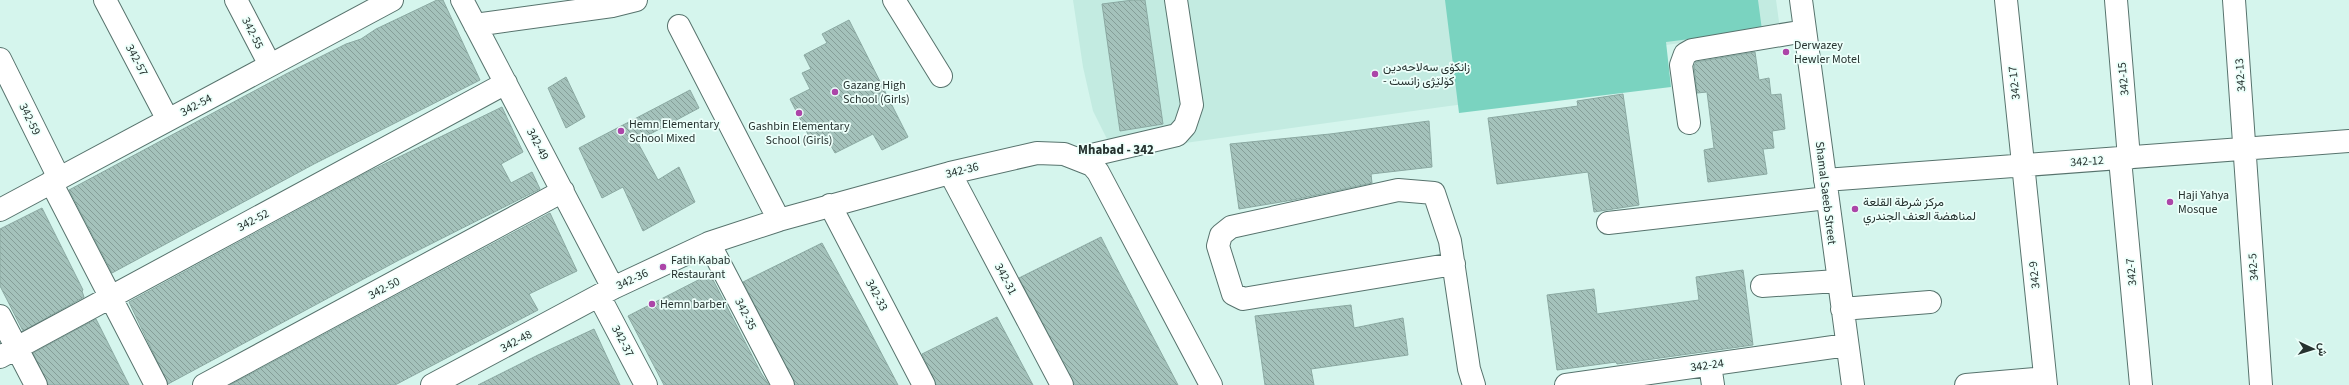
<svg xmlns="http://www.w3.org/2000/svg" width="2349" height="385" font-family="'Source Sans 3',Vazirmatn,sans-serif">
  <defs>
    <pattern id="building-back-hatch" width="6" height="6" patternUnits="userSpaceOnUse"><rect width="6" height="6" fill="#a4c2bb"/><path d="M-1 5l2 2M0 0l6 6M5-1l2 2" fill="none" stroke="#859e98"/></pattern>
  </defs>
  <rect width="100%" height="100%" fill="#d5f5ed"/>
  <!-- built -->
  <path fill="#c3ebe1" d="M1073,0H1776L1780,29L1666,45L1665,81L1449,106L1114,153L1093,111L1083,67Z"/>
  <!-- grass -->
  <path fill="#7ad3c0" d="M1445,0H1758L1762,30L1666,42L1671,87L1459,113Z"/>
  <!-- building -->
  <path fill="url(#building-back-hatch)" stroke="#8ba9a2" d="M437,0H443L480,80L314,164L112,273L69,190L286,74L346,44L361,39L376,29Z
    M1133,0H1145L1163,124L1120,131L1102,4Z
    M849,20L908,137L882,150L873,134L835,153L826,137L813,144L790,99L810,89L802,73L811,69L804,55L827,43L822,34Z
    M1755,52L1759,80L1769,78L1771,95L1781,94L1785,129L1772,131L1774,148L1763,149L1767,174L1708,182L1704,150L1714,148L1707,92L1697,93L1694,66L1696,62Z
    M566,77L585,117L566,128L548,88Z
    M690,90L699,108L637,141L658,180L679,167L695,202L643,231L623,187L602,198L579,148Z
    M1623,94L1639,205L1594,212L1588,172L1497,184L1488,118L1578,106L1577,101Z
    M502,107L523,152L501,164L511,183L532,172L540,189L399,260L168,384L129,302L368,172Z
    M1429,121L1432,167L1371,174L1372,183L1293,200L1239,209L1230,144L1330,134Z
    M42,208L83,290L82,291L84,297L23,331L0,286V229Z
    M550,213L577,271L529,294L538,310L395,385H230Z
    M1101,237L1112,259L1178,385H1075L1019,278Z
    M822,243L865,322L898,385H795L743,282Z
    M1743,270L1753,345L1617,364L1616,362L1557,370L1547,295L1594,289L1597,314L1699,300L1696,277Z
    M710,274L761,373L769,385H664L628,316Z
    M1351,305L1354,328L1403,318L1408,355L1311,369L1314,385H1265L1255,316Z
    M997,317L1033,385H936L922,354Z
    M96,319L129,385H48L33,353Z
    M594,329L620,385H478L538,355Z"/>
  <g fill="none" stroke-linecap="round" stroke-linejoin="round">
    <defs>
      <path id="minor" d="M105,0L168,120
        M236,0L270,65
        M462,0L613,288
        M894,0L941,76
        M1801,0L1853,385
        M2006,0L2046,385
        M2116,0L2129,158
        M2234,0L2261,385
        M475,25L612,6L636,0
        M679,26L779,220
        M0,59L59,178
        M1689,123L1681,65L1685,54L1692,50L1805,31
        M1079,158L1177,135L1185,126L1192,105L1176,0
        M2120,159L2141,385
        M950,173L1062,385
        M1825,180L2349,141
        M51,182L156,385
        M830,205L924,385
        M0,210L392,0
        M1608,223L1827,198
        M709,243L783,385
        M1454,264L1243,299L1233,294L1218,246L1221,235L1231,227L1398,190L1434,193L1450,241L1469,369L1474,385
        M1762,286L1837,281
        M599,296L646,385
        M1842,309L1930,302
        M0,316L36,385
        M0,357L506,83
        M1710,365L1713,385
        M204,385L563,191
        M432,385L613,288L709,243L779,220L950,173L1037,153L1064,154L1092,165L1098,172L1211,385
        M1566,385L1847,345
        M1966,385L2045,378"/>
    </defs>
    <!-- minor casing -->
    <use href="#minor" stroke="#57736d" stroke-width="24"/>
    <!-- minor -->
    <use href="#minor" stroke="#fff" stroke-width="22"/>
  </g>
  <!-- markers -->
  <g fill="#ac45a8" stroke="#ecfffa" stroke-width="1.5">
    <circle cx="1786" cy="52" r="4"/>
    <circle cx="1375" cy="74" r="4"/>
    <circle cx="835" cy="92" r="4"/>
    <circle cx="799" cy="113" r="4"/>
    <circle cx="621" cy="131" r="4"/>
    <circle cx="2170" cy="202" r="4"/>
    <circle cx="1855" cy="209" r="4"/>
    <circle cx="663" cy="267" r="4"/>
    <circle cx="652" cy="304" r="4"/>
  </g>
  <g text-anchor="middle" stroke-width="3.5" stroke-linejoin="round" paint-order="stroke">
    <!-- street labels -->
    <g font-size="12" fill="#26322f" stroke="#ecfffa">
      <text transform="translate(253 33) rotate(63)" y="4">342-55</text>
      <text transform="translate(137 60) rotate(62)" y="4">342-57</text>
      <text transform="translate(2240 75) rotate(-94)" y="4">342-13</text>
      <text transform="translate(2123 79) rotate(-95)" y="4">342-15</text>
      <text transform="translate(2014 83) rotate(-96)" y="4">342-17</text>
      <text transform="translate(196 105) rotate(-28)" y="4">342-54</text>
      <text transform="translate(30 119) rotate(64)" y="4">342-59</text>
      <text transform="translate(538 144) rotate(62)" y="4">342-49</text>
      <text transform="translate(2087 161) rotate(-4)" y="4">342-12</text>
      <text transform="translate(962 170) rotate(-14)" y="4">342-36</text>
      <text transform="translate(1826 193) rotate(83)" y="4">Shamal Saeeb Street</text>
      <text transform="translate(253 220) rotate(-28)" y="4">342-52</text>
      <text transform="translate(2253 267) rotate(-94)" y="4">342-5</text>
      <text transform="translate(2131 272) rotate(-95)" y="4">342-7</text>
      <text transform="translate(2034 275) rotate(-96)" y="4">342-9</text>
      <text transform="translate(632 279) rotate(-25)" y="4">342-36</text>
      <text transform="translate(1006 279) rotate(62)" y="4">342-31</text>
      <text transform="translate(384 288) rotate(-28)" y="4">342-50</text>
      <text transform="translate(877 295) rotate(62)" y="4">342-33</text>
      <text transform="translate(746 314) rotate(63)" y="4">342-35</text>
      <text transform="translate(516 341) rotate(-28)" y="4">342-48</text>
      <text transform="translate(623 341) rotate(62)" y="4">342-37</text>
      <text transform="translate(1707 365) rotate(-8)" y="4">342-24</text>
    </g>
    <!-- poi labels -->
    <g font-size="12" fill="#26322f" stroke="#ecfffa" text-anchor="start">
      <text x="1794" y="49">Derwazey<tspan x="1794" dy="14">Hewler Motel</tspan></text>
      <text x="1383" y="71">زانکۆی سەلاحەدین<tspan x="1383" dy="14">- کۆلێژی زانست</tspan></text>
      <text x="843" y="89">Gazang High<tspan x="843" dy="14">School (Girls)</tspan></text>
      <text x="629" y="128">Hemn Elementary<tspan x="629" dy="14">School Mixed</tspan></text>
      <text x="799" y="130" text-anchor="middle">Gashbin Elementary<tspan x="799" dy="14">School (Girls)</tspan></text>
      <text x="2178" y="199">Haji Yahya<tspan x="2178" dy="14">Mosque</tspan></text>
      <text x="1863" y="206">مركز شرطة القلعة<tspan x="1863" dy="14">لمناهضة العنف الجندري</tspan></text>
      <text x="671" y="264">Fatih Kabab<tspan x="671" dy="14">Restaurant</tspan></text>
      <text x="660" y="308">Hemn barber</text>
    </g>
    <!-- neighbourhood labels -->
    <g font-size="13" font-weight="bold" fill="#26322f" stroke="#ecfffa">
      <text x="1116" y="154">Mhabad - 342</text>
    </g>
  </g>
  <!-- north arrow -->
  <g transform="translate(2313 349) rotate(94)" stroke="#ecfffa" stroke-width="3" paint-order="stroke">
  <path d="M0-3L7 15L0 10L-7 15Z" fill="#26322f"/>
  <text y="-6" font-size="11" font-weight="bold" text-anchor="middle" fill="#26322f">ش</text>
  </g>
</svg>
